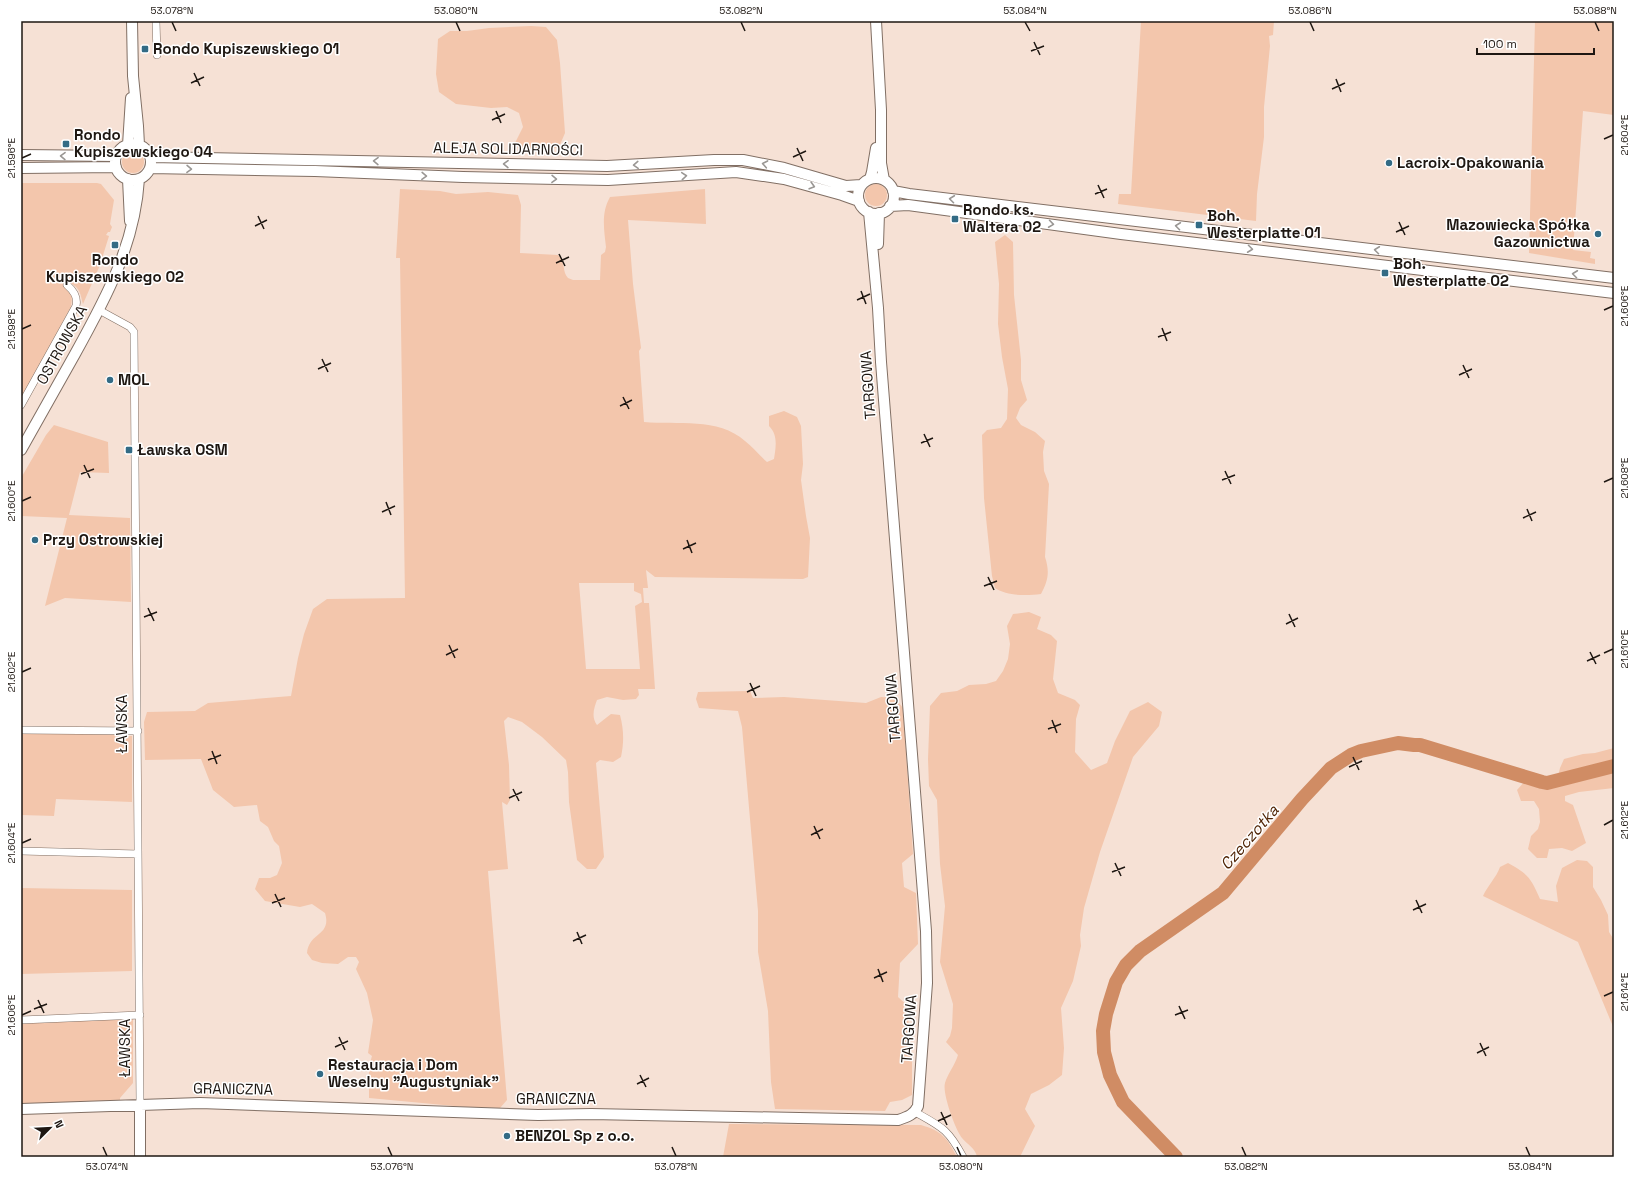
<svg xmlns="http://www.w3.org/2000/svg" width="1635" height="1178" font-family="'Space Grotesk',sans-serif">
  <rect width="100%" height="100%" fill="#f6e1d5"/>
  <!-- green -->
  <path fill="#f3c6ac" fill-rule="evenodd" d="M1141,21H1274L1273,35L1269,36L1270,46L1264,107V137L1257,194L1256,221L1118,204L1119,194H1131Z
    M1535,21H1614V115L1583,111L1573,250L1591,252L1590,258L1595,259V264L1529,253Z
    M531,26L546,27L557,40L560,63L565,133L559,147L544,150L518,148L515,143L523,127L519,113L507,107L491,108L456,104L439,92L436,74L438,39L450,31H467L489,28Z
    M122 162a11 11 0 1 1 22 0a11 11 0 1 1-22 0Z
    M21,183H97L101,184L114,200L110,224L112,227L110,232H108L106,235L109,236L100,265L83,304C80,293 81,289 69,282L72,297L71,307L21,398Z
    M865 195a11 11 0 1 1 22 0a11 11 0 1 1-22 0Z
    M400,189L440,191L456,194L488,192L518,195L521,205L520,253L558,255C566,263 562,272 568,278L573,280H600L601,255L605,252L606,247C604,229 601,213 610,197L705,189L706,224L628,220L633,284L641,348L639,351L644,422C677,425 718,417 745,441C753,447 759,455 767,462L774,459C776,446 778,435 769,426V416L784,411L797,417L801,426L803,464L801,480L806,516L810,538L808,577L803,579L655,577L646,570L648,588H643L644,603H649L655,689H638L639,695L636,699L623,700L607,697L597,700C594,708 591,717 597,725L611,714L620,715C624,730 624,743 621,757L613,762L600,760L596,763L604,857L596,869H587L577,860L569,802L568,772L566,760L542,737L522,722L508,717L504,721L509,765L510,800L507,805L502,802L508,869L488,871L507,1100L500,1108L465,1107L369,1098V1066L372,1056L368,1053L373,1020L367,993L356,969L359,962L356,957H348L338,964L322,963L312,960L307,953C309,932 332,936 325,913L312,904L300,907L265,901L255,889L259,878H270L277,875L282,863L279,846L274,841L268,827L260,821L257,805L234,807L213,790L201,759L145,760L144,722L147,712L195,711L208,703L291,696L298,658L304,634L313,609L327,599L405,598L400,258H396ZM579,583H634V591L641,594L642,602L635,606L640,669H586Z
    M1005,235L1013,242L1014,295L1021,360V380L1027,400L1020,408L1016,418L1021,425L1035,432L1045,441L1043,452L1044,471L1049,484L1045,557C1050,572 1048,581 1041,594C1026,596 1007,596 995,588L992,576L984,498L982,435L987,430L1001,428L1007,419L1008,389L1002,357L998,324L999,284L995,242Z
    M54,425L108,442L109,473L80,472L69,515L130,518L131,602L65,598L45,606L67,518L21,516V478L46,435Z
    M1029,612L1041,617L1037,629L1051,635L1057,641L1053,679L1058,693L1075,700L1080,705L1076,719L1075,752L1091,770L1107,763L1115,741L1130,711L1148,702L1162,712L1159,726L1133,757L1100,852L1084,908L1080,935L1081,946L1073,981L1061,1008L1064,1048L1062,1075L1049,1085L1031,1094L1025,1109L1035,1126L1020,1157H977C976,1149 967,1144 962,1138C955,1129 942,1093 945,1083C947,1075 955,1065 958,1055L946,1042L950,1036L952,1028L953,1004L940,962L945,906L940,864L937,800L929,786L928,759L930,706L941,693L957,691L969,685L986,684L996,681L1003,671L1008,659L1010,644L1007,626L1013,614Z
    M750,691L753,698L784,697L866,703L881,697L895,698L903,708L913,854L902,863L904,887L916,893L918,944L900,963L898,997L909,1007L908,1033L912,1060V1095L902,1100L890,1102L885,1111L775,1109L771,1082L768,1011L758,952V911L742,727L738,711L699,708L696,699L698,692Z
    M21,730L125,731L124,736H132V802L56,799L54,816L21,815Z
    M1614,748V788L1579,792L1565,796V801L1573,805L1586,843L1572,851L1562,848L1549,849L1547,858H1537L1528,849L1531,836L1538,829L1540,822L1539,809L1534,801H1521L1517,790L1525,781C1537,789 1543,788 1556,784L1560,768L1564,759L1583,754L1595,753Z
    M1577,860L1587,861L1593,867V887L1601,900L1608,915L1609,932L1614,940V1029L1578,942L1483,896C1488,885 1496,878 1500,867L1508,863C1528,874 1531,878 1540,899L1558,902L1556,886L1562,868Z
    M21,888L132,890V971L21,974Z
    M133,1018V1083L120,1098V1101L21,1104V1023Z
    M729,1124L921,1125C942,1131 947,1138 957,1157H723Z"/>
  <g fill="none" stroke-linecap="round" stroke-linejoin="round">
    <!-- river -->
    <path stroke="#d08c64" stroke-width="14" d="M1176,1157L1123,1102L1110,1075L1104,1052L1103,1031L1106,1014L1116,982L1126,965L1140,951L1223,893L1302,799L1331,768L1351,755L1361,751L1398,743L1414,745H1420L1542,782L1547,783L1614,766"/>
    <defs>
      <path id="street" d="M156,21L157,55
        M99,310L130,327L134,332L140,1104
        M21,405L76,306C78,297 74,291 67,285
        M21,730L138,731
        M21,851L138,854
        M21,1020L140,1015
        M915,1112C942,1127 948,1129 963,1157"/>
      <path id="secondary" d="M132,21L133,76L138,126L139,145
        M876,21L881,110V163L884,180
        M115 162a18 18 0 1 1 36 0a18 18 0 1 1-36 0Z
        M128,145L131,98
        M21,155L116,156
        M151,157L607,166L714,160H743L784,168L846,186L861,185
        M21,168L116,167
        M150,168L315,171L463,177L608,180L736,172L784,179L842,195L859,201
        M858 196a18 18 0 1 1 36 0a18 18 0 1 1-36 0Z
        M128,179L130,221
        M870,179L872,172L876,148
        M893,191L909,194L1614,278
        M890,206L908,205L1121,234L1614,293
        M878,244L879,213
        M21,450C39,418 57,386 75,354C106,298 135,245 139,179
        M140,1104V1157
        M21,1109L200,1103L538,1115L591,1114L898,1120C907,1117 914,1115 918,1106L927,983L926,931L881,362L878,308L869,212"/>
    </defs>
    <!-- street casing -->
    <use href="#street" stroke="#816f64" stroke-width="8"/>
    <!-- secondary casing -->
    <use href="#secondary" stroke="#816f64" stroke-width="12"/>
    <!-- street -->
    <use href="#street" stroke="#fff" stroke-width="7"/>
    <!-- secondary -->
    <use href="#secondary" stroke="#fff" stroke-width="10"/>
  </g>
  <!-- one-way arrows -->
  <defs><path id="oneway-chevron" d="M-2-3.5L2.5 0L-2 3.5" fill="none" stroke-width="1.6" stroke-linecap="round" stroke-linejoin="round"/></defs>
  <g stroke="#9a9794">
    <use href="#oneway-chevron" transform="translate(63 156) rotate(-179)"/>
    <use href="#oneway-chevron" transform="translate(376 161) rotate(-179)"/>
    <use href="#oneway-chevron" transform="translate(506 164) rotate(-179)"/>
    <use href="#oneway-chevron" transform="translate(765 164) rotate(-169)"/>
    <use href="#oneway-chevron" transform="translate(636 165) rotate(177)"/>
    <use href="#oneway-chevron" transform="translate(189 169) rotate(1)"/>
    <use href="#oneway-chevron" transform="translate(424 176) rotate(2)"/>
    <use href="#oneway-chevron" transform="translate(684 176) rotate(-5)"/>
    <use href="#oneway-chevron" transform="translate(554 179) rotate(1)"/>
    <use href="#oneway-chevron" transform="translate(812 186) rotate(16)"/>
    <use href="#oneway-chevron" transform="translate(952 199) rotate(-173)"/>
    <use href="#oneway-chevron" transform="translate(1051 224) rotate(8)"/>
    <use href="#oneway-chevron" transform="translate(1178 226) rotate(-173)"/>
    <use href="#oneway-chevron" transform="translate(1250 249) rotate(7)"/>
    <use href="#oneway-chevron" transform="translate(1377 250) rotate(-173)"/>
    <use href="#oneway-chevron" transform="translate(1575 274) rotate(-173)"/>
  </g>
  <!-- ticks -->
  <path fill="none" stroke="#1e1712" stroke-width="1.5" d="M172,22L176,31M456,22L460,31M741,22L745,31M1025,22L1030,31M1310,22L1314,31M1595,22L1599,31M1034,42L1040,55M1031,51L1044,46M194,73L200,86M1336,79L1341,92M191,83L204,77M1332,89L1345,83M496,111L501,123M492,120L505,114M1604,139L1613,135M797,148L803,161M793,157L806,151M22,158L31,154M1098,185L1104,198M1095,194L1107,189M258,216L264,229M1399,222L1405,235M255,226L267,220M1396,232L1409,226M559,254L565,266M556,263L569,257M861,291L866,304M857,300L870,294M1604,310L1613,306M1162,328L1167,341M22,329L31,325M1158,337L1171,332M322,359L328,372M1463,365L1469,378M318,369L331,363M1459,375L1472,369M623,397L629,409M620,406L632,400M924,434L930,447M921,443L933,438M84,465L90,478M1225,471L1231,484M81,474L94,469M1222,480L1235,475M1604,482L1613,478M22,501L31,497M386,502L391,515M1527,509L1532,521M382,512L395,506M1523,518L1536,512M687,540L692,553M683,549L696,543M988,577L994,590M984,586L997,581M148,608L154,621M1289,614L1295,627M144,617L157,612M1286,624L1298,618M449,645L455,658M1590,652L1596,664M1604,653L1613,649M446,655L458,649M1587,661L1600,655M22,672L31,668M750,683L756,696M747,692L760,686M1052,720L1057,733M1048,729L1061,724M212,751L217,764M1353,757L1359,770M208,760L221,755M1349,767L1362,761M513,789L519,801M509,798L522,792M1604,825L1613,820M814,826L820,839M811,835L823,829M22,843L31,839M1115,863L1121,876M1112,872L1125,867M275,894L281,907M1416,900L1422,913M272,903L285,898M1413,910L1426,904M577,932L582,944M573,941L586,935M878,969L883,982M874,978L887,972M1604,996L1613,992M38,1000L44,1013M1179,1006L1185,1019M34,1009L47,1004M22,1015L31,1011M1175,1015L1188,1010M339,1037L345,1050M1480,1043L1486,1056M335,1047L348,1041M1477,1053L1489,1047M640,1075L646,1087M637,1084L649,1078M941,1112L947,1125M938,1121L951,1115M103,1147L107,1156M388,1147L392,1156M672,1147L676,1156M957,1147L961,1156M1242,1147L1246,1156M1526,1147L1530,1156"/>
  <!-- markers -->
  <g fill="#336b85" stroke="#fff" stroke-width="1.5">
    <rect x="141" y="45" width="8" height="8" rx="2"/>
    <rect x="62" y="140" width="8" height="8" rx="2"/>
    <circle cx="1389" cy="163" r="4"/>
    <rect x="951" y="215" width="8" height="8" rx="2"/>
    <rect x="1195" y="221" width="8" height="8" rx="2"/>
    <circle cx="1598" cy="234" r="4"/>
    <rect x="111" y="241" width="8" height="8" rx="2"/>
    <rect x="1381" y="269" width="8" height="8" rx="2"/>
    <circle cx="110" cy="380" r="4"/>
    <rect x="125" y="446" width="8" height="8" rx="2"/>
    <circle cx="35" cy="540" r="4"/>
    <circle cx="320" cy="1074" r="4"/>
    <circle cx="507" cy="1136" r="4"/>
  </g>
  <g text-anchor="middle" stroke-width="3" stroke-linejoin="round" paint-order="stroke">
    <!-- poi labels -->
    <g font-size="15" font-weight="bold" fill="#1e1712" stroke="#fff" text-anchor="start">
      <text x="153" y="54">Rondo Kupiszewskiego 01</text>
      <text x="74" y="140">Rondo<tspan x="74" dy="17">Kupiszewskiego 04</tspan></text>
      <text x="1397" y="168">Lacroix-Opakowania</text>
      <text x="963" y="215">Rondo ks.<tspan x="963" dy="17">Waltera 02</tspan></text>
      <text x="1207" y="221">Boh.<tspan x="1207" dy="17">Westerplatte 01</tspan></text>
      <text x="1590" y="230" text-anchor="end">Mazowiecka Spółka<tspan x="1590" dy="17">Gazownictwa</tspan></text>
      <text x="115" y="265" text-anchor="middle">Rondo<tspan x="115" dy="17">Kupiszewskiego 02</tspan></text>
      <text x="1393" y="269">Boh.<tspan x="1393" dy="17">Westerplatte 02</tspan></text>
      <text x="118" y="385">MOL</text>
      <text x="137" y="455">Ławska OSM</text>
      <text x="43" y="545">Przy Ostrowskiej</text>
      <text x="328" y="1070">Restauracja i Dom<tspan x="328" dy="17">Weselny "Augustyniak"</tspan></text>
      <text x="515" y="1141">BENZOL Sp z o.o.</text>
    </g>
    <!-- street labels -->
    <g font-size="15" fill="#1e1712" stroke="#fff">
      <text transform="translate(508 149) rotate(1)" y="5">ALEJA SOLIDARNOŚCI</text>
      <text transform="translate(62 345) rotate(-61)" y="5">OSTROWSKA</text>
      <text transform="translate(868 385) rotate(-94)" y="5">TARGOWA</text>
      <text transform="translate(893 708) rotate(-94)" y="5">TARGOWA</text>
      <text transform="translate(122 724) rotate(-90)" y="5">ŁAWSKA</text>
      <text transform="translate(909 1029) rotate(-86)" y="5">TARGOWA</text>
      <text transform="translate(125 1048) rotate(-90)" y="5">ŁAWSKA</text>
      <text transform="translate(233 1089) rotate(1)" y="5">GRANICZNA</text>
      <text x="556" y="1104">GRANICZNA</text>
    </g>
    <!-- water labels -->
    <g font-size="16" font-style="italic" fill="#502405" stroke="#fff">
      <text transform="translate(1249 837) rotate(-49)" y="6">Czeczotka</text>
    </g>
  </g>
  <!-- border -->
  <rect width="1635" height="1178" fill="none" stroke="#ffffff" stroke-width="44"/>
  <!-- north arrow -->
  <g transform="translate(50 1128) rotate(66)" stroke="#ffffff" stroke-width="3" paint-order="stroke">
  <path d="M0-3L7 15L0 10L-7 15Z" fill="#1e1712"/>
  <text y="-6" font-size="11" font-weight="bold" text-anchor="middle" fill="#1e1712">N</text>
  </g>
  <!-- scale -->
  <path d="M1477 48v6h117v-6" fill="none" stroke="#1e1712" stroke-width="2"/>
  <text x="1483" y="48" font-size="12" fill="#1e1712" stroke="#ffffff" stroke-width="3" paint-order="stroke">100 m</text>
  <rect x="22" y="22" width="1591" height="1134" fill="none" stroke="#1e1712" stroke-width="1.5"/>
  <g font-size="10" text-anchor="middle" fill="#1e1712">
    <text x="172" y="14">53.078°N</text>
    <text x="456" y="14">53.080°N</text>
    <text x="741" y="14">53.082°N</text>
    <text x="1025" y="14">53.084°N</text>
    <text x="1310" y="14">53.086°N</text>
    <text x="1595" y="14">53.088°N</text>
    <text transform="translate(1624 135) rotate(-90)" y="4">21.604°E</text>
    <text transform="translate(11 158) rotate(-90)" y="4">21.596°E</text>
    <text transform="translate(1624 306) rotate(-90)" y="4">21.606°E</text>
    <text transform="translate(11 329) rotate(-90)" y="4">21.598°E</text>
    <text transform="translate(1624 478) rotate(-90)" y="4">21.608°E</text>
    <text transform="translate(11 501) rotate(-90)" y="4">21.600°E</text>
    <text transform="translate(1624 649) rotate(-90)" y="4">21.610°E</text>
    <text transform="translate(11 672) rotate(-90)" y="4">21.602°E</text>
    <text transform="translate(1624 820) rotate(-90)" y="4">21.612°E</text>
    <text transform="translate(11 843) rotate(-90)" y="4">21.604°E</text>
    <text transform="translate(1624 992) rotate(-90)" y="4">21.614°E</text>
    <text transform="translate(11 1015) rotate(-90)" y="4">21.606°E</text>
    <text x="107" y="1170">53.074°N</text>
    <text x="392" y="1170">53.076°N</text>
    <text x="676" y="1170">53.078°N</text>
    <text x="961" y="1170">53.080°N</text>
    <text x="1246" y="1170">53.082°N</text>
    <text x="1530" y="1170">53.084°N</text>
  </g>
</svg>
